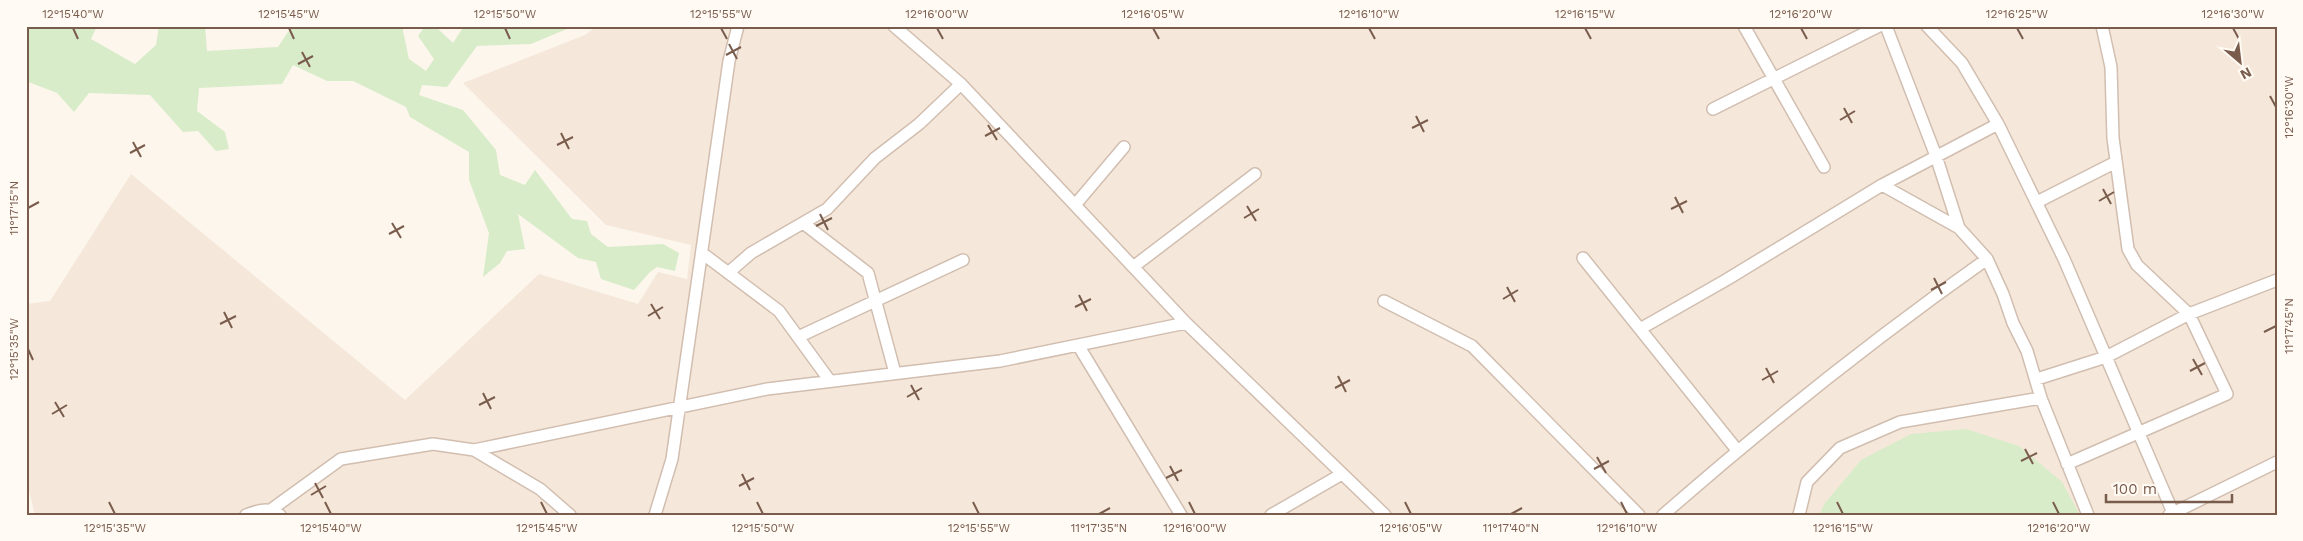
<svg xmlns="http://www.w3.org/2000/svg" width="2303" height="541" font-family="'Work Sans',sans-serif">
  <rect width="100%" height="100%" fill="#fdf6ec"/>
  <!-- residential -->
  <path fill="#f5e8da" d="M597,26H2277V515H35L26,479V304L50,301L131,174L405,400L539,274L638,304L658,272L687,279L691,245L606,225L463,83L585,35Z"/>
  <!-- green -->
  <path fill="#d8ecc9" d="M26,26H97L91,39L135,64L156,45L159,26H205L207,51L278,47L292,26H402L409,59L426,71L434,59L418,36L425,26H435L453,43L464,26H574L531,44L477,46L447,87L422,85L419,95L463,110L496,150L500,175L525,185L535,170L572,219L587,221L591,234L608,247L663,244L679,253L675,271L657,267L650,272L634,290L601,279L596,262L578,258L518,214L525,249L507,251L500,263L483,277L489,233L469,180V152L410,117L406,107L353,81H327L293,65L282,84L199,88L197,111L225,132L229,149L216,151L198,131L183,132L150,95L89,93L74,112L57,93L26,81Z
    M1966,429L2019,446L2062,482L2080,515H1819L1825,503L1861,460L1911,434Z"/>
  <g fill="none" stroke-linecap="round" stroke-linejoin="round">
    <defs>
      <path id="minor" d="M894,26L961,84L1186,323L1385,515
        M1744,26L1824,167
        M1886,26L1936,156L1959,228L1987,259L2003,294L2013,323L2027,351L2041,398L2088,515
        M1927,26L1962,63L1998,124L2064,259L2174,515
        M1713,109L1879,26
        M1882,185L1998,124
        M2037,202L2116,162
        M1075,205L1124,147
        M803,223L868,273L895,373
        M702,253L779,311L830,381
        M1583,258L1737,450
        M1133,267L1255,174
        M728,273L751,253L827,209L875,158L919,124L961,84
        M1384,301L1472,346L1639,515
        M1640,329L1726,280L1882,185L1959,228
        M798,337L963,260
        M1078,345L1181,515
        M2037,379L2106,357L2189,314L2277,280
        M474,450L767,389L1000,361L1186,323
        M2067,464L2227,394L2189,314L2137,265L2128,249L2113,138L2111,67L2102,26
        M272,509L341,459L433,444L474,450L540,489L570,515
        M246,515C259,510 268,507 280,515
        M655,515L672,459L729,61L738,26
        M1271,515L1342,474
        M1663,515C1767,424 1875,338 1987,259
        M1799,515L1807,482L1840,448L1900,422L2041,398
        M2169,515L2277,462"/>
    </defs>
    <!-- minor casing -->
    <use href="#minor" stroke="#d1beb0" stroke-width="14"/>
    <!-- minor -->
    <use href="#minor" stroke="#fff" stroke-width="11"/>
  </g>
  <!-- ticks -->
  <path fill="none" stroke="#7a5c4d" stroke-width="2" d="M73,28L78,39M289,28L294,39M505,28L510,39M721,28L727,39M937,28L943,39M1153,28L1159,39M1369,28L1375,39M1585,28L1591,39M1801,28L1807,39M2017,28L2023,39M2233,28L2239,39M729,44L737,59M302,52L310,67M726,55L741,47M298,64L313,56M2270,96L2276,107M1844,108L1852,123M1416,116L1424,132M1840,120L1855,111M988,125L997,140M1412,128L1428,120M561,133L569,149M985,136L1000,128M133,142L141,157M557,145L573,137M130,153L145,145M2103,189L2111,204M1675,197L1683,213M2099,201L2114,192M1247,206L1256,221M28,208L39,202M1671,209L1687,201M820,214L828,230M1244,218L1259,209M392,223L401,238M816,226L832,218M389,234L404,226M1934,278L1942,294M1507,287L1515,302M1931,290L1946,282M1079,295L1087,311M1503,299L1518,290M651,304L660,319M1075,307L1091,299M224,312L232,328M648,316L663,307M220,324L236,316M2264,332L2276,326M28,349L33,360M2193,359L2202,375M1766,368L1774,383M2190,371L2205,363M1338,376L1346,392M1762,380L1778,371M911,385L919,400M1335,388L1350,380M483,393L491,409M907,397L922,388M55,402L64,417M479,405L495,397M52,414L67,405M2025,449L2033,464M1597,457L1606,473M2021,461L2037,453M1170,466L1178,481M1594,469L1609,461M742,474L750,490M1166,478L1182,470M315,483L323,498M739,486L754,478M311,495L326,486M109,502L115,514M325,502L331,514M541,502L547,514M757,502L763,514M973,502L979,514M1189,502L1195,514M1405,502L1411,514M1621,502L1627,514M1837,502L1843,514M2053,502L2059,514M1099,514L1110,508M1511,514L1522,508"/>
  <!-- border -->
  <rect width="2303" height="541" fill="none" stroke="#fffaf3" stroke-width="55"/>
  <!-- north arrow -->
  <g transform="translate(2240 62) rotate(152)" stroke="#fffaf3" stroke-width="4" paint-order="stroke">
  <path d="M0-4L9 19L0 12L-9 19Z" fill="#7a5c4d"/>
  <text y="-8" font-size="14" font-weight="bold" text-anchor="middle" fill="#7a5c4d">N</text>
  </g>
  <!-- scale -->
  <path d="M2106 494v8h126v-8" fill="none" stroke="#7a5c4d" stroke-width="2.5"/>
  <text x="2113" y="494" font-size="15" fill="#7a5c4d" stroke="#fffaf3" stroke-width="4" paint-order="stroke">100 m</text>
  <rect x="28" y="28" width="2248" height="486" fill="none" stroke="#7a5c4d" stroke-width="2"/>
  <g font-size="12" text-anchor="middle" fill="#7a5c4d">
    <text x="73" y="18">12°15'40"W</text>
    <text x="289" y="18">12°15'45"W</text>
    <text x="505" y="18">12°15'50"W</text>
    <text x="721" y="18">12°15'55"W</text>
    <text x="937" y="18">12°16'00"W</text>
    <text x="1153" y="18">12°16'05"W</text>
    <text x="1369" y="18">12°16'10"W</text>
    <text x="1585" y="18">12°16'15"W</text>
    <text x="1801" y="18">12°16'20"W</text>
    <text x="2017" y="18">12°16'25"W</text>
    <text x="2233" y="18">12°16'30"W</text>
    <text transform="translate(2289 107) rotate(-90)" y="4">12°16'30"W</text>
    <text transform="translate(14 208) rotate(-90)" y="4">11°17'15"N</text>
    <text transform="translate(2289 326) rotate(-90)" y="4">11°17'45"N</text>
    <text transform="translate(14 349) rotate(-90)" y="4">12°15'35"W</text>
    <text x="115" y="532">12°15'35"W</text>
    <text x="331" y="532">12°15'40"W</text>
    <text x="547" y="532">12°15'45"W</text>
    <text x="763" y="532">12°15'50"W</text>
    <text x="979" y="532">12°15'55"W</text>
    <text x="1099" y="532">11°17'35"N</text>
    <text x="1195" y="532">12°16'00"W</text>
    <text x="1411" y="532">12°16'05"W</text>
    <text x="1511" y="532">11°17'40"N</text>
    <text x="1627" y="532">12°16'10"W</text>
    <text x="1843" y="532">12°16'15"W</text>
    <text x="2059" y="532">12°16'20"W</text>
  </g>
</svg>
